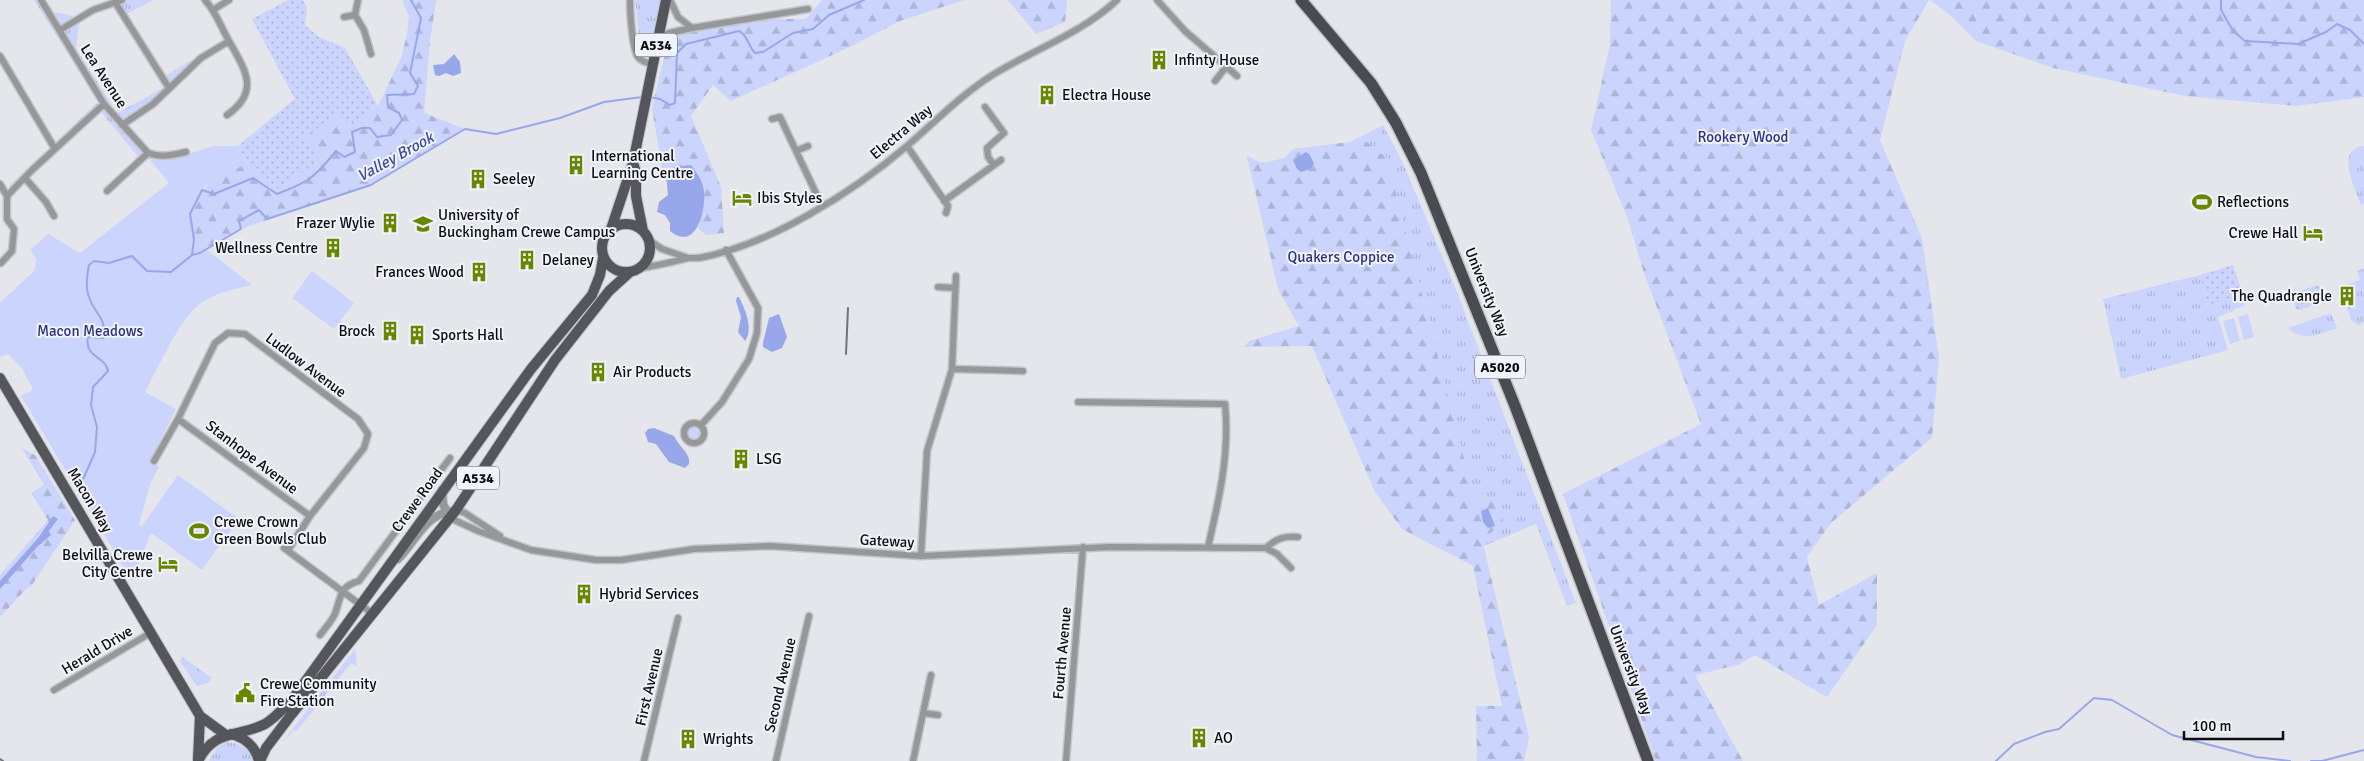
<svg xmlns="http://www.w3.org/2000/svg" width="2364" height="761" font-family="Signika,sans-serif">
  <defs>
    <pattern id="grass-tufts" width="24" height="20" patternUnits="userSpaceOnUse" patternTransform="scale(1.25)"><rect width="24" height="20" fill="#cad4fc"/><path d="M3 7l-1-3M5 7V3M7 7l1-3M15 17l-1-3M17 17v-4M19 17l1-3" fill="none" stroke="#acb5d7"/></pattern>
    <pattern id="forest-firs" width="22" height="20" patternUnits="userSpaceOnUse" patternTransform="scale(1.25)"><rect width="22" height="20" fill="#cad4fc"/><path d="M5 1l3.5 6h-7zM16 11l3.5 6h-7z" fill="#acb5d7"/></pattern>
    <pattern id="garden-dots" width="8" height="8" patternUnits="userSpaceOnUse" patternTransform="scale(1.25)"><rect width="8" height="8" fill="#cad4fc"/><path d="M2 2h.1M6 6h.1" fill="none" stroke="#acb5d7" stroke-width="1.8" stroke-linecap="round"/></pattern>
  </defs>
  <rect width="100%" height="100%" fill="#e4e6ec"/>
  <!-- grass -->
  <path fill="url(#grass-tufts)" d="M34,0H46L54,12C63,14 73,14 79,22L76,49L117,113L167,86L162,78L198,56L201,58L169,88L123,125L148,153L141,160L101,112L28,180L26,178L12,191L10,185L98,102Z
    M122,0H153L123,16L115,2Z
    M635,0H664L652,52L648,53L641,50Z
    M1383,125L1403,163L1455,287L1576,603L1567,606L1536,524L1484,546L1482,538L1504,523L1475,501L1387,158L1360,137Z
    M2364,146V203L2361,205C2355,187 2334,150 2364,146Z
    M2364,268V322L2358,325L2351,320L2347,307L2354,304L2348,284L2360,280L2357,271Z
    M2200,275L2208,306L2243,295L2245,306L2234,309V311L2218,317L2228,350L2121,379L2103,299Z
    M2331,313L2337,328C2319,334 2304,343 2288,328Z
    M355,649L357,667L351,663L297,731L294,730L281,744Z
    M182,657L212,678L208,683L197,686L180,661Z
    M227,742C240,744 250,747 253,761H209L216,748Z"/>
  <!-- forest -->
  <path fill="url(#forest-firs)" d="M402,0H438L436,1L430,41L424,113L465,129L371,185L241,229L200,253L192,255C194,240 191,230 190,216C190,186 226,175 247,163L251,170L279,189L319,161L303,137L338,114L352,124L378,106L401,58L407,34L409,17Z
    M822,0H964L900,21L852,46L731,101L713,85L691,116L721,187L724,233L706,235L698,228L704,187L691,166L662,168L652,108L666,49L677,34L774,19H806Z
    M1008,0H1067L1065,22L1036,34Z
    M1611,0H1929L1905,41L1880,140L1922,238L1939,358L1932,438L1831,523L1807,557L1819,605L1877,573V625L1827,697L1755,655L1738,665L1695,675L1743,761H1656L1563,494L1701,424L1643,270L1628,219L1591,130L1610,44Z
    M1930,0H2364V97L2296,106L2185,96L2053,68L1976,41L1951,16Z
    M1360,137L1387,158L1475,501H1497L1504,523L1482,539L1529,738L1524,761H1477L1476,706H1502L1473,566L1402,529L1375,492L1312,346L1244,347L1249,341L1299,326L1278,289L1247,156L1262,163L1285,158L1293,149L1350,142Z
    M22,448L35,455L75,520L30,588L29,586L0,617V575L48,520L31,493L44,485Z"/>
  <!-- park -->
  <path fill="#cad4fc" d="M214,146H238L247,163L206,185L198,193L190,214L193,236L192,255L206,249L252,285C235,289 219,292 204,301C180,316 159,367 145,392L176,409L150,461L159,467L150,484L139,525L142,526L178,475L239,519L202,570L151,533L132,581L21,396L33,390L22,368L8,354L0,357V303L35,270L36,259L30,250L48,234L80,253L169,183L150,160L174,158Z
    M312,271L354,303L334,329L292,298Z
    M2248,314L2254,337L2244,340L2238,317Z
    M2234,318L2240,341L2230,344L2223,321Z
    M684 433a10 10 0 1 1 20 0a10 10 0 1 1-20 0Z"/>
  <!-- garden -->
  <path fill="url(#garden-dots)" d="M288,0H303L307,8L305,25L319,37L345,48L378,106L352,125L338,115L304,137L319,161L279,189L251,170L238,146L295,99L252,19Z
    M2233,265L2243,295L2208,306L2200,275Z
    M2317,285L2321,288L2324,300L2301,310L2296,309L2292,298L2293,294Z"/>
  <!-- water -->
  <path fill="#98a7e9" d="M454,54L460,62L461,73L453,76L446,73L439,76L435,75L433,65L444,64Z
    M1306,152L1310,155L1314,164L1310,169L1301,172L1297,169L1293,160Z
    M691,165C696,172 701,178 703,186C708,203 698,254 670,231V223L665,215L657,212L659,202L668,195L666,174L674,167Z
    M737,297H739C745,309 754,329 745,341L738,332L741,317L736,301Z
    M779,314L787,337L782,348L772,352L763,347V343L769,318Z
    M654,428L674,436C678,446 691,453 689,464L685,468L669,462L656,444L648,442L645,433L648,429Z
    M1488,508L1495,526L1488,528L1483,522L1481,511Z
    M53,516L58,519L49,531L51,535L37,547L0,589V581L39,537Z"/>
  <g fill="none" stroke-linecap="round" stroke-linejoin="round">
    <!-- stream -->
    <path stroke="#98a7e9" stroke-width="2" d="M2221,0V10L2233,31L2245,41L2298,44L2326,32L2337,24L2350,30L2364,44
      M649,97L660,99L670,105L675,103L677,53L686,44L739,31C748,35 748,46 755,53L763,52L793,33L813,29L829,15L864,0
      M192,255L194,239L190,214L202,190L214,194L253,178L277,194C309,182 315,177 336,151L344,157L355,152L352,132L362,128H370L377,137L391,135L402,120L399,113L388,107L387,95L414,94L418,86L410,73L421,18L411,0
      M81,484L95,452L97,427L91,405L93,387L108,371C106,356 84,358 88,337L104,338C106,316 95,315 89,297C85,288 87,275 89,265L94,261L109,263L132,256L147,271L171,272L192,255L200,253L241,229L239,221L259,210L267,219L371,185L465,129L496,134L560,118L604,102L642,97
      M1996,761L2014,744L2045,732L2059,729L2094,698L2112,700L2172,735L2256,757L2290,761
      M2311,761H2322L2364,750"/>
    <defs>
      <path id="minor" d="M41,0L104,104L148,153C161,158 173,155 186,152
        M205,0C216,12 221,27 229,41C245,70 261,91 227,115
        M358,0L355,15L364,30L371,54
        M630,0C630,11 632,48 638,57C641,61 647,63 652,64
        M670,0L678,17L692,28
        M1157,0L1185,31L1237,76
        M115,2L169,88
        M213,10L229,0
        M344,17L355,15
        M60,30L93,10L122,0
        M658,39L669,33L692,28L808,9
        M0,56L55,149
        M1215,81L1226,67
        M985,107L1004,133L987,148L988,157L994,165
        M772,119L780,117L822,206
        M122,125L153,104L201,58L229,41
        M907,146L948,206L946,213
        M796,151L808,146
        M25,178L46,202L54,216
        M0,184L7,196V219L14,229L12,251L1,263
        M107,191L148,153
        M7,196L32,170L104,104
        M944,201L1001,160
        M649,240L662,249L688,258
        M640,268C657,266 672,262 688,258C692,258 696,258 699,258C770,245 853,192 907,146C936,121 962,94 994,74C1035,49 1082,33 1117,0
        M938,287L955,288
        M952,369L1023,371
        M1078,402L1225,404C1230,453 1219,500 1208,547
        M178,419L310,516
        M684 433a10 10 0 1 1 20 0a10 10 0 1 1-20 0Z
        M701,425L722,402L749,359L757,333L758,308L726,250
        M154,461L178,419L215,343L228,333L245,334L358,419L368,434L364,448L310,516L288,550
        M456,510L465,513L500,536
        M450,518L478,531L531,550L596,560H621L694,549L770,546L921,556L1110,547L1266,548L1277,554L1291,568
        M284,548L373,614
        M1266,548C1277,538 1284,536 1298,537
        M921,556L927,451L952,369L956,276
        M320,635C325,628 334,619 336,611C341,596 340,586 359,581L450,458
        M54,690L152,632
        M924,713L938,715
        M644,761L678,618
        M776,761L809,616
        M913,761L931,675
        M1066,761L1083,547"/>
      <path id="tertiary" d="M442,490L443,504L449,516
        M398,559C411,546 421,525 437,516C442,513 450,512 456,510"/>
      <path id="primary" d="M633,163L636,172V196L643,231
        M602 248a24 24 0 1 1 48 0a24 24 0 1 1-48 0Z
        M611,229L633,163L666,0
        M0,378L200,716L226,735
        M231,734C246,738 255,746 259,761
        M198,759L200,716
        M198,761C215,728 238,738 265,724C275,718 284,708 292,700L531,369L592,295L600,275L603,258
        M260,761L266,748L291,715L456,510L555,360L609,291L630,272"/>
      <path id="trunk" d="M1301,0L1371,83L1396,123L1421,173L1515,406L1648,761"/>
    </defs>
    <!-- minor casing -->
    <use href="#minor" stroke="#c2c3c9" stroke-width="9"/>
    <!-- tertiary casing -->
    <use href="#tertiary" stroke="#c2c3c9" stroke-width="10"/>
    <!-- primary casing -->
    <use href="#primary" stroke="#c2c3c9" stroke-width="12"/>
    <!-- trunk casing -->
    <use href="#trunk" stroke="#c2c3c9" stroke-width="14"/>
    <!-- minor -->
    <use href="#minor" stroke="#969799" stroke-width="6"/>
    <!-- tertiary -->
    <use href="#tertiary" stroke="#969799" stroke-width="8"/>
    <!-- primary -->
    <use href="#primary" stroke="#55565b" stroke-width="10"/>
    <!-- trunk -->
    <use href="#trunk" stroke="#4a4b50" stroke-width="11"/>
    <!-- rail -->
    <path stroke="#727377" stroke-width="2" d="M846,354L848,308
      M0,759L3,761"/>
  </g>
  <!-- icons -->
  <defs>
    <symbol id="building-bare" viewBox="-9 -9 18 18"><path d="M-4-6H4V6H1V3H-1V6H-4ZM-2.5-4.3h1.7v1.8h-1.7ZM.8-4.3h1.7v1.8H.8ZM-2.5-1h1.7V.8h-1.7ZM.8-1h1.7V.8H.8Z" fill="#688700" stroke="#f1f3fa" stroke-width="2.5" paint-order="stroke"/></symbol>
    <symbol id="hotel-bare" viewBox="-9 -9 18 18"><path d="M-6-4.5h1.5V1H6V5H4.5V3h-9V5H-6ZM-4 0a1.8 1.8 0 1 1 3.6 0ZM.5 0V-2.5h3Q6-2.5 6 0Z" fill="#688700" stroke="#f1f3fa" stroke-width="2.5" paint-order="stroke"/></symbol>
    <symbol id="stadium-bare" viewBox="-9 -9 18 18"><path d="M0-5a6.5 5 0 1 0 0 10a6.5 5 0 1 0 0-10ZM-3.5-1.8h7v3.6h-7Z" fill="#688700" stroke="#f1f3fa" stroke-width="2.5" paint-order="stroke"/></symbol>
    <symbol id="university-bare" viewBox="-9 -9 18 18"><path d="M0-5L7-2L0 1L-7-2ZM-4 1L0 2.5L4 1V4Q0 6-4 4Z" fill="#688700" stroke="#f1f3fa" stroke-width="2.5" paint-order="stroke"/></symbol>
    <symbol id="civic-bare" viewBox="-9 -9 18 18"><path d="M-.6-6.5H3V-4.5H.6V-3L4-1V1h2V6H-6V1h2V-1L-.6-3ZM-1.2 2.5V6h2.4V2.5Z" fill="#688700" stroke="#f1f3fa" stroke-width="2.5" paint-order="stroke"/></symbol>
  </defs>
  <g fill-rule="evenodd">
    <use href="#building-bare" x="1145" y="46" width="28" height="28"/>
    <use href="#building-bare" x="1033" y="81" width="28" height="28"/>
    <use href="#building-bare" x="562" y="151" width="28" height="28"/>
    <use href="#building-bare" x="464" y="165" width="28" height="28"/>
    <use href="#hotel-bare" x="728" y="184" width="28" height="28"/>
    <use href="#stadium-bare" x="2188" y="188" width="28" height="28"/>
    <use href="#building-bare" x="376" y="209" width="28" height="28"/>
    <use href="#university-bare" x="409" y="210" width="28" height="28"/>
    <use href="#hotel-bare" x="2299" y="219" width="28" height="28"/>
    <use href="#building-bare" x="319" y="234" width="28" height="28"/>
    <use href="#building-bare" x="513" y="246" width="28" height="28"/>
    <use href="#building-bare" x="465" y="258" width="28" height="28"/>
    <use href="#building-bare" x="2333" y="282" width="28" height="28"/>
    <use href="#building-bare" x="376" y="317" width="28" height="28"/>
    <use href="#building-bare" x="403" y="321" width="28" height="28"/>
    <use href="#building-bare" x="584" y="358" width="28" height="28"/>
    <use href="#building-bare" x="727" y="445" width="28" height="28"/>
    <use href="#stadium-bare" x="185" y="517" width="28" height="28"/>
    <use href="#hotel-bare" x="154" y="550" width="28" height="28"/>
    <use href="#building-bare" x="570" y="580" width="28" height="28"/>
    <use href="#civic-bare" x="231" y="679" width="28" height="28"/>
    <use href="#building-bare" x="1185" y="724" width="28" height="28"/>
    <use href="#building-bare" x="674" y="725" width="28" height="28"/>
  </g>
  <g text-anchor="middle" stroke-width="4" stroke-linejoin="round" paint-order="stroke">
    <!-- shield labels -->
    <g fill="#f1f3fa" stroke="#515256" stroke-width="1">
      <rect x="635" y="33.5" width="42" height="23" rx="4"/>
      <rect x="1475" y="355.5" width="50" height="23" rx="4"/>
      <rect x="457" y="466.5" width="42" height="23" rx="4"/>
    </g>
    <g font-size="14" font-weight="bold" fill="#0d0d10">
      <text x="656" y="50">A534</text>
      <text x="1500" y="372">A5020</text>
      <text x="478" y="483">A534</text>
    </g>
    <!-- poi labels -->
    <g font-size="15" fill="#0d0d10" stroke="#f1f3fa" text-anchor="start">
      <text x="1174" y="65">Infinty House</text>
      <text x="1062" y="100">Electra House</text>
      <text x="591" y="161">International<tspan x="591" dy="17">Learning Centre</tspan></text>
      <text x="493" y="184">Seeley</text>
      <text x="757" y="203">Ibis Styles</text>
      <text x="2217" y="207">Reflections</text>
      <text x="438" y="220">University of<tspan x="438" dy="17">Buckingham Crewe Campus</tspan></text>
      <text x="375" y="228" text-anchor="end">Frazer Wylie</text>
      <text x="2298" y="238" text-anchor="end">Crewe Hall</text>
      <text x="318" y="253" text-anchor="end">Wellness Centre</text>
      <text x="542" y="265">Delaney</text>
      <text x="464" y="277" text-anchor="end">Frances Wood</text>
      <text x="2332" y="301" text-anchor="end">The Quadrangle</text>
      <text x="375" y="336" text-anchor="end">Brock</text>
      <text x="432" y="340">Sports Hall</text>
      <text x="613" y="377">Air Products</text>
      <text x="756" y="464">LSG</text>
      <text x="214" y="527">Crewe Crown<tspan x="214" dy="17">Green Bowls Club</tspan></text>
      <text x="153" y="560" text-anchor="end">Belvilla Crewe<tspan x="153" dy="17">City Centre</tspan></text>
      <text x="599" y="599">Hybrid Services</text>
      <text x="260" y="689">Crewe Community<tspan x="260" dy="17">Fire Station</tspan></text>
      <text x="1214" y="743">AO</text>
      <text x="703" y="744">Wrights</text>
    </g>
    <!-- street labels -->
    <g font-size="15" fill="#0d0d10" stroke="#f1f3fa">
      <text transform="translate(104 76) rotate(57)" y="5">Lea Avenue</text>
      <text transform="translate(901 132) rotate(-40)" y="5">Electra Way</text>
      <text transform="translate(1487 292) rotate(68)" y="5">University Way</text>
      <text transform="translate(306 365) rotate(37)" y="5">Ludlow Avenue</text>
      <text transform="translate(252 457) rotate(37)" y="5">Stanhope Avenue</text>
      <text transform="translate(90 500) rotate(59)" y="5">Macon Way</text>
      <text transform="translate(417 500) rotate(-54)" y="5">Crewe Road</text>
      <text transform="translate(887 541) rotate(3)" y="5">Gateway</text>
      <text transform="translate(97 650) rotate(-31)" y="5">Herald Drive</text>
      <text transform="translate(1062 653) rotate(-85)" y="5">Fourth Avenue</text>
      <text transform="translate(1631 670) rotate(69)" y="5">University Way</text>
      <text transform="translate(780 685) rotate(-77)" y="5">Second Avenue</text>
      <text transform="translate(649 687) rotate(-77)" y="5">First Avenue</text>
    </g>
    <!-- park labels -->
    <g font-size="15" fill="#2b337f" stroke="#f1f3fa">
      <text x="1743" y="142">Rookery Wood</text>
      <text x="1341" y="262">Quakers Coppice</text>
      <text x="90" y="336">Macon Meadows</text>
    </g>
    <!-- water labels -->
    <g font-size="16" font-style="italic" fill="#404b9a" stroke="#f1f3fa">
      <text transform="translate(395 156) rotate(-29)" y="6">Valley Brook</text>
    </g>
  </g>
  <!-- scale -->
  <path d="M2184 731v8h99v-8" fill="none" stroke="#0d0d10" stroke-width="2.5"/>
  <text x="2192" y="731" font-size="15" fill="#0d0d10" stroke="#f1f3fa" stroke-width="4" paint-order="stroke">100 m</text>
</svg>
